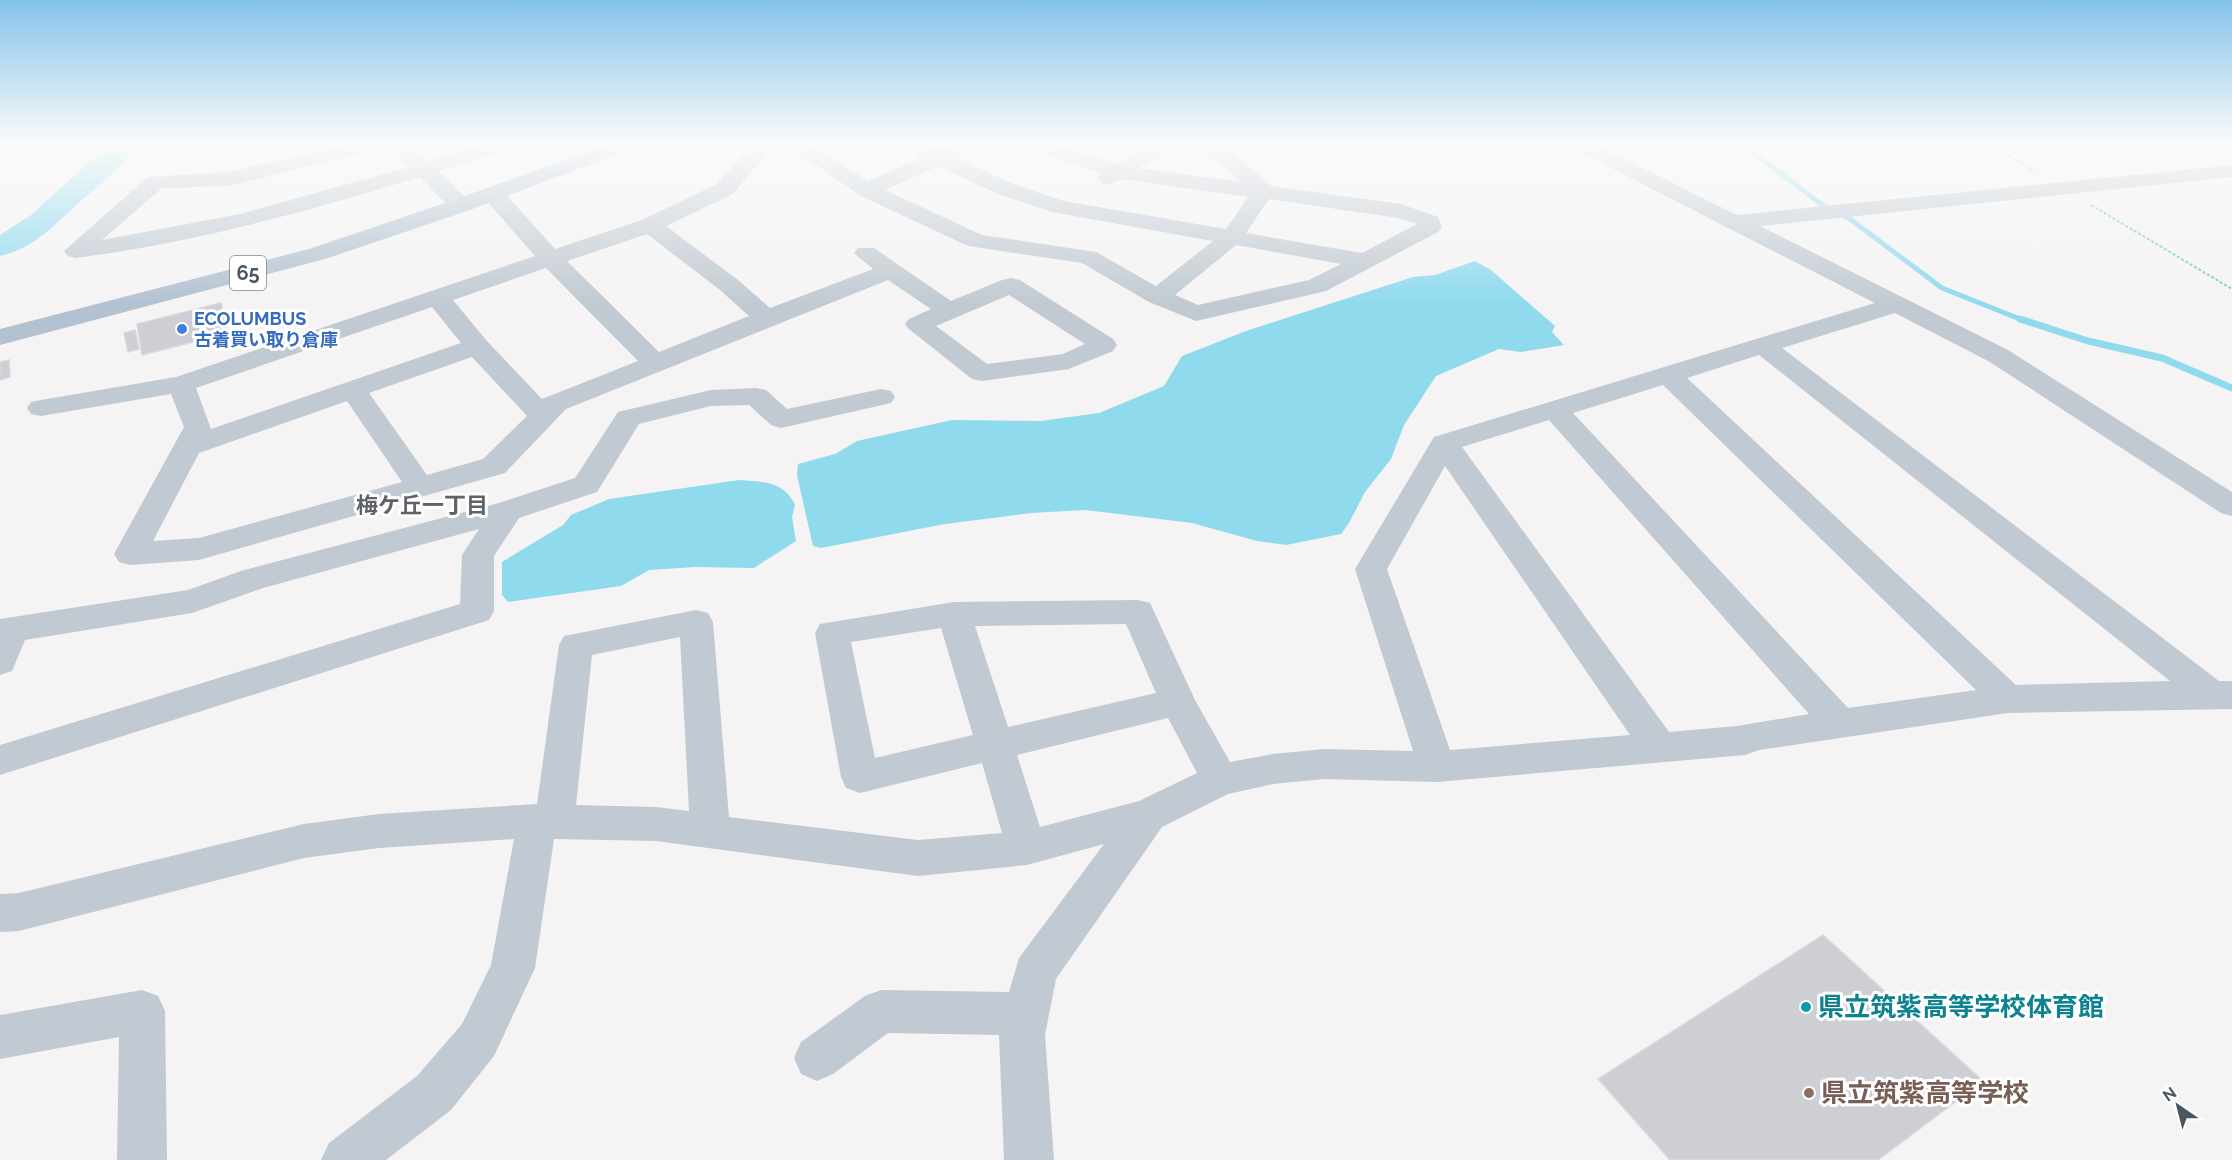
<svg xmlns="http://www.w3.org/2000/svg" width="2232" height="1160" font-family="Raleway,'Noto Sans JP',sans-serif">
  <rect width="100%" height="100%" fill="#f5f3f3"/>
  <!-- water -->
  <path fill="#90daee" d="M1475,261L1491,270L1555,326L1552,332L1564,345L1521,352L1499,349L1436,376L1404,425L1391,459L1365,492L1349,523L1341,534L1286,545L1257,541L1192,523L1086,510L1031,513L945,524L821,548L813,546L797,475L798,464L835,454L857,441L952,420L1041,421L1099,413L1164,386L1182,356L1246,331L1413,277L1435,275Z
    M739,480C763,482 784,481 795,505L792,517L796,541L754,568L696,567L649,570L621,586L508,602L502,595V562L563,525L571,515L609,499Z"/>
  <g fill="none" stroke-linecap="round" stroke-linejoin="round">
    <!-- stream-far1 -->
    <path stroke="#90daee" stroke-width="5" d="M1739,142L1821,204L1850,219L1942,288L2025,321"/>
    <!-- stream -->
    <path stroke="#90daee" stroke-width="7" d="M2020,319L2088,341L2162,358L2232,388"/>
    <!-- river -->
    <path fill="#90daee" fill-rule="evenodd" d="M119,142L129,144L133,150C120,170 101,183 83,199C56,223 37,247 0,256V235L31,215L109,144Z"/>
  </g>
  <!-- building -->
  <path fill="#cdcfd5" stroke="#d7d9de" stroke-width="1.5" d="M221,303L228,333L142,355L137,324Z
    M135,330L139,349L128,352L124,333Z
    M9,360L10,377L0,380V362Z
    M1823,935L1983,1081L1878,1160H1670L1598,1079Z"/>
  <g fill="none" stroke-linecap="round" stroke-linejoin="round">
    <!-- path -->
    <path stroke="#7ad0a6" stroke-width="2" stroke-dasharray="3 2" stroke-linecap="butt" d="M1987,142L2036,172
      M0,149H11
      M2091,205L2232,289"/>
    <!-- minor -->
    <path fill="#c1cad2" fill-rule="evenodd" d="M32,142H242L239,146L232,148L127,153L25,152L22,148L25,144Z
      M360,142H395L392,146L228,186L162,188L102,240L240,214L398,170L409,167L398,155L402,151C414,147 419,153 428,161L493,142H524L521,146L439,171L473,205L470,210C450,215 434,190 420,177C307,212 194,242 76,258L68,256L64,251L148,177L228,172Z
      M755,142H776L733,194L666,226L738,280L770,308L873,269L854,253L858,248H874L951,301L1002,280L1011,278L1020,280L1113,339L1117,345L1113,351L1069,369L982,381L972,379L909,329L905,324L909,319L931,309L888,280L566,409L505,473L199,560L130,565L119,562L114,554L184,427L171,394L41,416L31,414L27,408L31,402L41,400L176,377L535,256L485,199L482,194L485,189H501L555,249L642,220L717,184ZM647,234L720,290L749,316L659,352L567,261ZM546,268L638,361L542,399L486,340L453,300ZM1009,295L1085,344L1063,354L987,364L936,326ZM432,307L461,343L211,429L196,388ZM472,357L527,416L483,459L427,475L369,393ZM347,401L402,482L199,538L153,541L199,453Z
      M783,142H806L868,181L922,157L903,146L900,142H924L939,150L957,142H983L980,146L956,158L1014,184L1064,201L1226,229L1248,197L1122,179L1109,185L1101,183L1098,178L1101,173L1022,146L1019,142H1048L1116,164L1152,142H1207L1225,146L1271,186L1401,204L1438,217L1442,227L1438,232L1326,291L1196,321L1149,302L1082,263L968,246L859,195ZM1172,147L1211,155L1241,182L1139,168ZM938,166L998,194L1052,212L1213,241L1156,286L1096,252L982,235L885,190ZM1269,199L1399,218L1417,224L1362,253L1246,233ZM1236,245L1341,264L1309,280L1198,305L1175,295Z
      M1565,142H1590L1737,215L2232,165V177L1760,226L2008,350L2232,492V516L2221,513L1990,362L1895,313L1782,348L2219,681H2232V709L2008,713L1759,750L1745,755L1437,782L1324,779L1273,784L1228,794L1162,827L1056,979L1045,1035L1054,1160H1004L999,1035L888,1033L833,1074L817,1081L801,1074L794,1058L801,1042L865,996L881,990L1009,992L1019,958L1104,844L1027,865L918,876L656,841L554,839L535,968L494,1056L451,1110L386,1160H321L329,1143L417,1076L462,1024L491,965L514,839L379,848L304,858L19,931L0,932V894L19,893L304,824L379,814L537,804L559,645L564,636L696,610L708,613L713,622L729,817L918,840L1002,833L982,763L860,793L846,788L841,777L815,633L820,624L954,602L1138,600L1150,603L1195,700L1230,762L1273,754L1324,749L1413,751L1355,569L1434,437L1875,303L1568,146ZM1759,355L2170,681L2016,685L1687,378ZM1663,385L1976,690L1848,708L1573,413ZM1549,420L1809,714L1737,726L1669,732L1462,447ZM1445,466L1630,735L1450,750L1387,569ZM1126,624L1156,693L1008,727L975,626ZM941,628L973,735L875,758L851,642ZM680,637L689,811L656,807L576,805L592,655ZM1168,718L1197,773L1139,801L1040,827L1017,755Z
      M756,388L766,390L787,409L881,389L891,391L895,397L891,403L781,428L771,425L749,405L711,406L639,424L597,492L519,518L494,556V611L489,620L0,775V745L460,604L462,555L479,529L263,588L192,613L25,640L12,671L0,675V619L188,590L241,571L499,503L575,478L618,412L711,390Z
      M142,990L158,996L165,1011L167,1160H117L119,1037L0,1059V1015Z"/>
    <!-- major -->
    <path fill="#b3c2d1" fill-rule="evenodd" d="M614,142H642L639,146L470,210L325,259L0,345V329L309,249L454,200Z"/>
  </g>
  <!-- sky -->
  <linearGradient id="sky" x2="0" y2="1"><stop stop-color="#85c3ea"/><stop offset="0.47" stop-color="#fafafa"/><stop offset="1" stop-color="#fafafa" stop-opacity="0"/></linearGradient>
  <rect width="2232" height="304" fill="url(#sky)"/>
  <!-- markers -->
  <circle fill="#3f7fe0" stroke="#fff" stroke-width="2" cx="182" cy="329" r="6"/>
  <circle fill="#0f9aa8" stroke="#fff" stroke-width="2" cx="1806" cy="1007" r="6"/>
  <circle fill="#8d6e63" stroke="#fff" stroke-width="2" cx="1809" cy="1093" r="6"/>
  <g text-anchor="middle" stroke-width="6" stroke-linejoin="round" paint-order="stroke">
    <!-- far-shop labels -->
    <g font-size="18" font-weight="bold" fill="#366cbe" stroke="#fff" text-anchor="start">
      <text x="194" y="325">ECOLUMBUS<tspan x="194" dy="21">古着買い取り倉庫</tspan></text>
    </g>
    <!-- shield labels -->
    <rect fill="#fff" stroke="#808990" stroke-width="1.5" x="230" y="256" width="36" height="34" rx="4.5"/>
    <g font-size="20" font-weight="bold" fill="#4a5661">
      <text x="248" y="280">65</text>
    </g>
    <!-- neighbourhood labels -->
    <g font-size="22" font-weight="bold" fill="#5f6368" stroke="#fff">
      <text x="422" y="513">梅ケ丘一丁目</text>
    </g>
    <!-- near-culture labels -->
    <g font-size="26" font-weight="bold" fill="#0d838f" stroke="#fff" text-anchor="start">
      <text x="1818" y="1016">県立筑紫高等学校体育館</text>
    </g>
    <!-- near-education labels -->
    <g font-size="26" font-weight="bold" fill="#785e54" stroke="#fff" text-anchor="start">
      <text x="1821" y="1102">県立筑紫高等学校</text>
    </g>
  </g>
  <!-- north arrow -->
  <g transform="translate(2178 1106) rotate(325)" stroke="#ffffff" stroke-width="4.5" paint-order="stroke">
  <path d="M0-4.5L10 22L0 15L-10 22Z" fill="#4a5661"/>
  <text y="-9" font-size="16" font-weight="bold" text-anchor="middle" fill="#4a5661">N</text>
  </g>
</svg>
